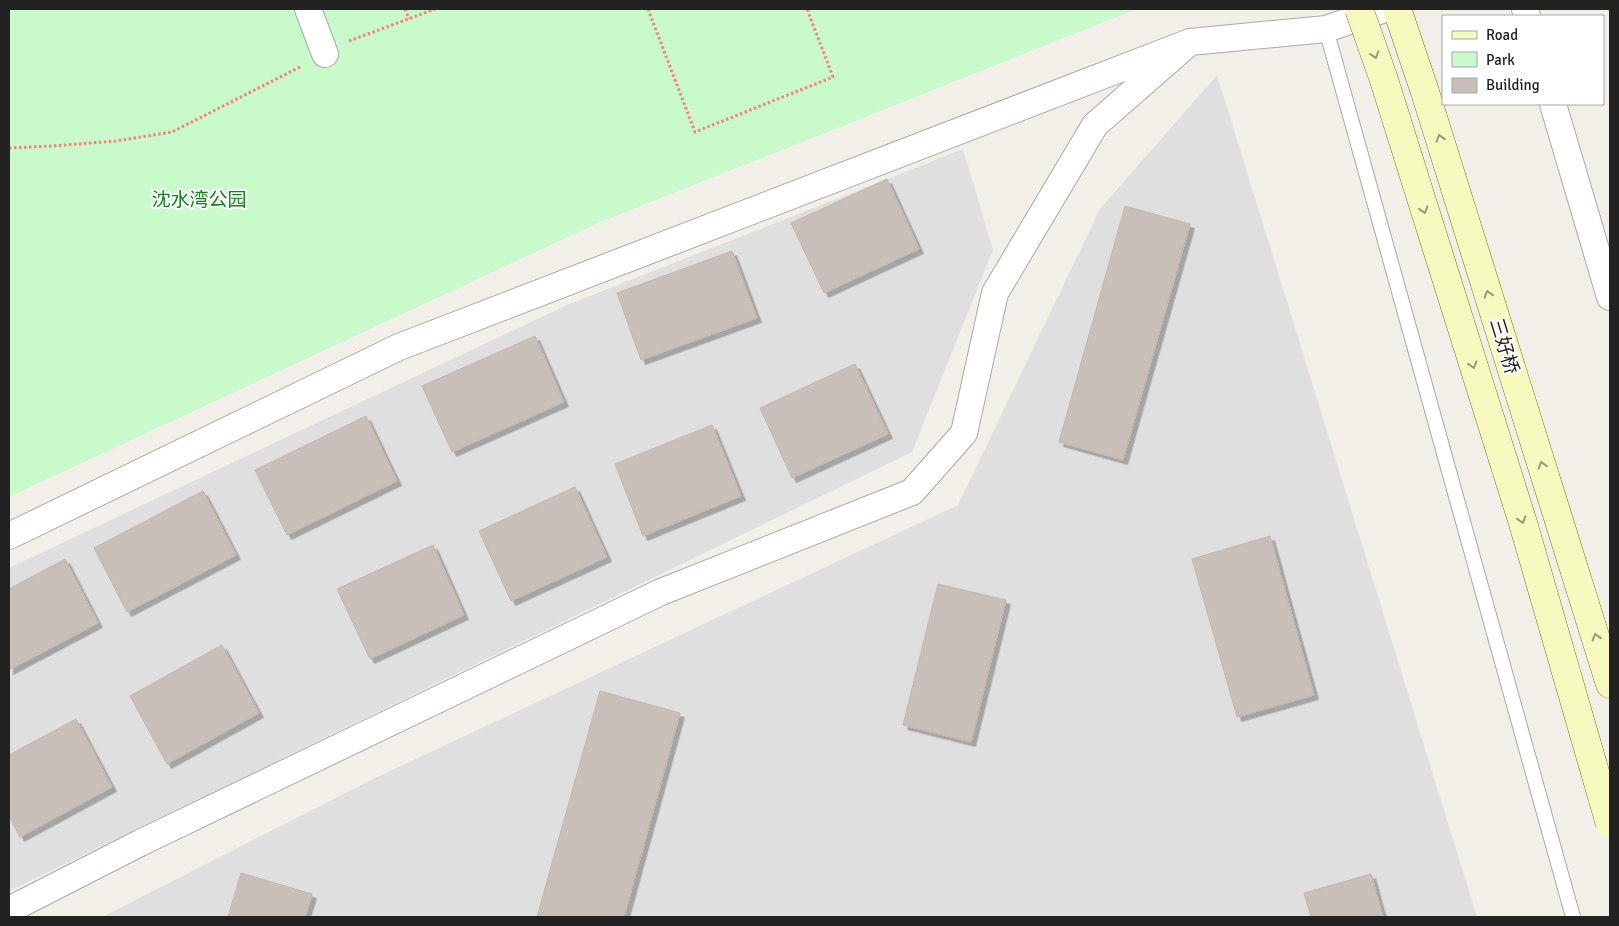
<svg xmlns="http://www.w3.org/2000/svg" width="1619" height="926" font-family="Signika,'Noto Sans SC',sans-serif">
  <defs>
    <filter id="shadow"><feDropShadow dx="4.5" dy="4.5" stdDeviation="0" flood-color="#0004"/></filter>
  </defs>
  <rect width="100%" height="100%" fill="#f2efe9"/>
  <!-- residential -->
  <path fill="#e0dfdf" d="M1217,75L1477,917H102L373,779L958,505L1100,209Z
    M963,149L993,250L912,452L9,891V568L567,305Z"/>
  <!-- park -->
  <path fill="#c8facc" d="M9,9H1137L598,223L9,497Z"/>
  <!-- building -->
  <path fill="#c7bfb8" stroke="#c4b6ab" filter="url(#shadow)" d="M887,179L919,249L824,293L791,223Z
    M1125,206L1190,224L1123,460L1059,442Z
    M732,251L757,318L641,360L617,293Z
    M535,336L564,402L452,452L422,386Z
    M855,364L888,434L792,478L760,408Z
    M366,416L397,481L287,535L255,470Z
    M712,425L741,496L643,536L615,464Z
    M575,487L607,557L511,601L479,531Z
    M203,491L236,555L127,612L94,548Z
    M1270,536L1314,695L1237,717L1192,559Z
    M433,545L464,615L370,659L337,589Z
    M65,559L98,623L9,670V589Z
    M938,584L1006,600L971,742L903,725Z
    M222,645L259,713L167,764L130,696Z
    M600,691L680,713L624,917H537Z
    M76,719L112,787L20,837L9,816V755Z
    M241,873L312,894L305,917H228Z
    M1371,874L1383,917H1311L1304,893Z"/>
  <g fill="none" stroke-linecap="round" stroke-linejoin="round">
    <defs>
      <path id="service" d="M1326,29L1573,917"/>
      <path id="minor" d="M308,9L325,54
        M1525,9L1527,16
        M1553,104L1610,297
        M9,536L399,347L1190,42L1326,29L1385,9
        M9,910L140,843L661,592L912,492L964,433L995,293L1095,125L1190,42"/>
      <path id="secondary" d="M1397,9L1425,92L1610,684"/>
    </defs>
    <!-- service casing -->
    <use href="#service" stroke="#a9a9a9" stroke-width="16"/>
    <!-- minor casing -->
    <use href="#minor" stroke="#a9a9a9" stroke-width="28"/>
    <!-- secondary casing -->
    <use href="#secondary" stroke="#707d05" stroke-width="29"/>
    <!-- path -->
    <path stroke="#fa8072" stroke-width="3" stroke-dasharray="2.5 2.5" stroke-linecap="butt" d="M405,9L409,19
      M648,9L695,132L833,77L807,9
      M349,41L435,9
      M9,148L52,146L116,141L172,132L302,66"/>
    <!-- service -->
    <use href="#service" stroke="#fff" stroke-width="14"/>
    <!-- minor -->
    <use href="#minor" stroke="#fff" stroke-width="26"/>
    <!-- secondary -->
    <use href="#secondary" stroke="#f7fabf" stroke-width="28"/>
    <defs>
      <path id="secondary-bridge" d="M1359,9L1384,80L1523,523L1610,824"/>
    </defs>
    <!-- secondary-bridge casing -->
    <use href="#secondary-bridge" stroke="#707d05" stroke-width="29" stroke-linecap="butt"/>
    <!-- secondary-bridge -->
    <use href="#secondary-bridge" stroke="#f7fabf" stroke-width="28"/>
  </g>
  <!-- one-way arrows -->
  <defs><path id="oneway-chevron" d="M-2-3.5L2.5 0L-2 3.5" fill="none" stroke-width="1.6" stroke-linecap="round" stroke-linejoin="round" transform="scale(1.25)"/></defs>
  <g stroke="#979978">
    <use href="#oneway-chevron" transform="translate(1375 55) rotate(71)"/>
    <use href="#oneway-chevron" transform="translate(1440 138) rotate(-107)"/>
    <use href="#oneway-chevron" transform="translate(1424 210) rotate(73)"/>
    <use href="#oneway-chevron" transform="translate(1488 294) rotate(-107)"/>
    <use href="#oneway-chevron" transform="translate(1473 365) rotate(73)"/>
    <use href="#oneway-chevron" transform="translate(1542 465) rotate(-107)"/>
    <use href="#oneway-chevron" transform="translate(1522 520) rotate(73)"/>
    <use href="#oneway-chevron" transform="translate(1596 637) rotate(-107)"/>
  </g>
  <g text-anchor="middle" stroke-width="4" stroke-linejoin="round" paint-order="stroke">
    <!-- park labels -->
    <g font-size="19" fill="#0c8416" stroke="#fff">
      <text x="199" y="206">沈水湾公园</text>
    </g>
    <!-- street labels -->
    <g font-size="19" fill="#222" stroke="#fff">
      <text transform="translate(1505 346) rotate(73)" y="7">三好桥</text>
    </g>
  </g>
  <!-- border -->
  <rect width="1619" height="926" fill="none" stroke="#222222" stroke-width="20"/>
  <!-- legend -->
  <rect x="1442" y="15" width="162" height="90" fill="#ffffff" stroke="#a7a7a7"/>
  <rect x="1452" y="31" width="25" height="8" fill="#f7fabf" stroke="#a7a7a7"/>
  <text x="1486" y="40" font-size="15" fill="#222222">Road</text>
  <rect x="1452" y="52" width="25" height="15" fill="#c8facc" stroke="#a7a7a7"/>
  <text x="1486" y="65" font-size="15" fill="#222222">Park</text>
  <rect x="1452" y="78" width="25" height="15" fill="#c7bfb8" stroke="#a7a7a7"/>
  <text x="1486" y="90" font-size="15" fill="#222222">Building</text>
</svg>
